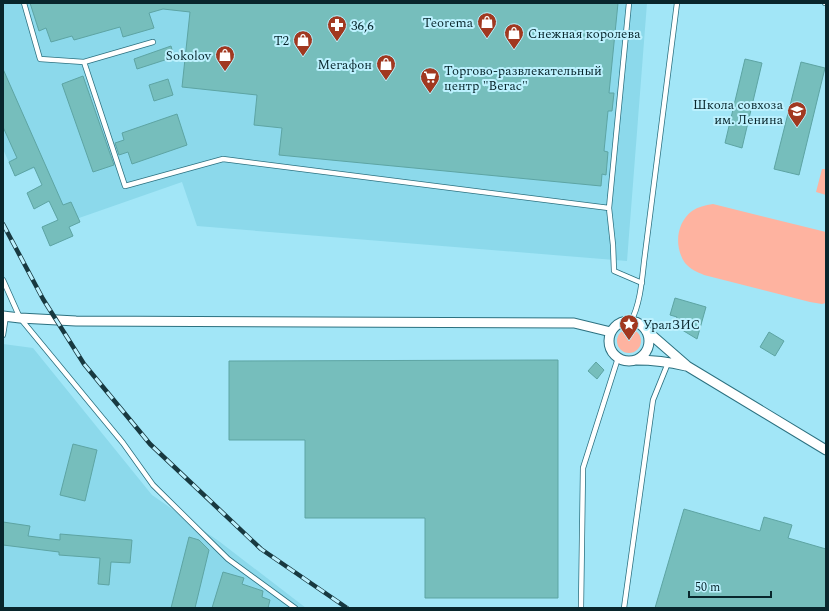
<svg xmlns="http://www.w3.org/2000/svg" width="829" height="611" font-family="Spectral,serif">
  <rect width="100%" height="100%" fill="#a2e6f7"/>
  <!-- built -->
  <path fill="#8cd9eb" d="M3,3H647L627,261L197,226L182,182L79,218L80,222L69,227L73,236L50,246L42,227L58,220L35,168L15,176L3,149Z
    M3,344L33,348L152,495L220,542L306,608H3Z"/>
  <!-- green -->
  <path fill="#feb3a0" d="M822,169H826V195L816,192Z
    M713,204L826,232V303L822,304L810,302L704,275C697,272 690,269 685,263C674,247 676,223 692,211C698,207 705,205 713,204Z
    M617 341a12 12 0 1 1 24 0a12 12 0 1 1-24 0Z"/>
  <!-- building -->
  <path fill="#76bebc" stroke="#5da4a3" d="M30,3H618L609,93H614L612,111H608L604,151L608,152L606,175L602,174L601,186L279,155L282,128L254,125L257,95L182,87L190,12L163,9L149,13L154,28L123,37L120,27L74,40L72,36L51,42L46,28L39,31Z
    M171,46L174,57L137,69L134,59Z
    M745,59L762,63L742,148L725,143Z
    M801,62L825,68L799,175L774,169Z
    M3,69L63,205L71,202L80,222L69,227L73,236L50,246L42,227L58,220L49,201L34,209L27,193L42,185L34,167L15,176L9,162L17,158L3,127Z
    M83,76L114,165L93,172L62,84Z
    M168,79L173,95L154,101L149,85Z
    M177,114L187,145L132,164L128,152L119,155L115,143L124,140L122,133Z
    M675,298L706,307L697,339L674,325L677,317L670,315Z
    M769,332L784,341L775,356L760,347Z
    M558,360V598H425V518H305V440H229V361Z
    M596,362L604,370L597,379L588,371Z
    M73,444L97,450L85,501L60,495Z
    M684,509L760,531L764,517L792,525L788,538L826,549V608H655Z
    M3,522L30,526L28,536L60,540V534L132,540L130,563L111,562L109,585L98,584L100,558L59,555V552L3,545Z
    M189,537L199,540L209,550L195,608H171Z
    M223,572L244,578L242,584L263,591L262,597L270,600L268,608H212Z"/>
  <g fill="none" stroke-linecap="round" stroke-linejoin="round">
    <defs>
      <path id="service" d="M24,3L40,59L84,62L153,42
        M629,3L609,208L613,245L614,271L642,283
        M825,3H826
        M84,62L125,186L223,159L609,208
        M3,280L20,318L123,443L153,485L228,559L295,608
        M631,321C640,305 642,280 644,262L677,3
        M3,335L6,316
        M581,608L583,468L618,358
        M624,608L653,400L668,363"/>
      <path id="minor" d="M3,316L20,318L76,321L574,323L611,332
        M609 341a20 20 0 1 1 40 0a20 20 0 1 1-40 0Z
        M648,332L687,366L826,450
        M636,360C654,360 669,362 686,366"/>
    </defs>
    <!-- service casing -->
    <use href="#service" stroke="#2c7180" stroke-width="6"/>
    <!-- minor casing -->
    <use href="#minor" stroke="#2c7180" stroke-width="11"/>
    <!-- service -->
    <use href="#service" stroke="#fff" stroke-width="4.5"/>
    <!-- minor -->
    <use href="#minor" stroke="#fff" stroke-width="9"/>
    <defs>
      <path id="rail" d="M3,224L43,299L84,364L150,444L261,549L347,608"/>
    </defs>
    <!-- rail casing -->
    <use href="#rail" stroke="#183940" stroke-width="4.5"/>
    <!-- rail -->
    <use href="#rail" stroke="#bcf1fe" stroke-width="3" stroke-dasharray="9" stroke-linecap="butt"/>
  </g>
  <!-- icons -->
  <defs>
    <symbol id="shop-pin" viewBox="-11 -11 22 30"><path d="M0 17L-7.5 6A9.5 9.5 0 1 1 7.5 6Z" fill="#a13820" stroke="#bcf1fe"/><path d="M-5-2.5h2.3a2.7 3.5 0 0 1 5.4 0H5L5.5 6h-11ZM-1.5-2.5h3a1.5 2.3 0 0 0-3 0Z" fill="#fff"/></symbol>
    <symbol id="pharmacy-pin" viewBox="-11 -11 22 30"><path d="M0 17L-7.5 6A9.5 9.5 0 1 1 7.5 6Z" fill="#a13820" stroke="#bcf1fe"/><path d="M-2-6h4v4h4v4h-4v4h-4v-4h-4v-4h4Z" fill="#fff"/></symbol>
    <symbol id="supermarket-pin" viewBox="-11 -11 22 30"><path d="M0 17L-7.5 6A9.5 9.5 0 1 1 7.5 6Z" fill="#a13820" stroke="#bcf1fe"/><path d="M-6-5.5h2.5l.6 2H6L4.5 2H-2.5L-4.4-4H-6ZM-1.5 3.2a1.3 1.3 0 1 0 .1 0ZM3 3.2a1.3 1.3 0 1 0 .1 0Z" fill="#fff"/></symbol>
    <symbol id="school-pin" viewBox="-11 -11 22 30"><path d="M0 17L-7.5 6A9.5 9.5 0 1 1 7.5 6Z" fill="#a13820" stroke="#bcf1fe"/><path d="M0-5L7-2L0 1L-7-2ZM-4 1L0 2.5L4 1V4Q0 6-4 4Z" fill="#fff"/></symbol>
    <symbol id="sight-pin" viewBox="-11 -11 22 30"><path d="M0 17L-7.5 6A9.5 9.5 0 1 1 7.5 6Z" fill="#a13820" stroke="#bcf1fe"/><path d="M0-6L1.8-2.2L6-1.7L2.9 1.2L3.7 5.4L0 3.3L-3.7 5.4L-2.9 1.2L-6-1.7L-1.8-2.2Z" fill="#fff"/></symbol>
  </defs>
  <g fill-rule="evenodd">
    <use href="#shop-pin" x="476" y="11" width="22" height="30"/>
    <use href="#pharmacy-pin" x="326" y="14" width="22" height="30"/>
    <use href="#shop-pin" x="503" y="22" width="22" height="30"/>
    <use href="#shop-pin" x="292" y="29" width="22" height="30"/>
    <use href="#shop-pin" x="214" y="44" width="22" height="30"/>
    <use href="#shop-pin" x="375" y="53" width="22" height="30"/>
    <use href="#supermarket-pin" x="419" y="66" width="22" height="30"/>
    <use href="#school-pin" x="786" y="100" width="22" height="30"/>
    <use href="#sight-pin" x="618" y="313" width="22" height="30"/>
  </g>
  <g text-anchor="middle" stroke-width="4" stroke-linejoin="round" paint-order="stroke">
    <!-- poi labels -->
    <g font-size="13" fill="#09262c" stroke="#bcf1fe" text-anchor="end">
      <text x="473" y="27">Teorema</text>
      <text x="351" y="30" text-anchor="start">36,6</text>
      <text x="528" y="38" text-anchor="start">Снежная королева</text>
      <text x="289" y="45">T2</text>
      <text x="211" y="60">Sokolov</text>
      <text x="372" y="69">Мегафон</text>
      <text x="444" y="75" text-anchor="start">Торгово-развлекательный<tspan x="444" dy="15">центр "Вегас"</tspan></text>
      <text x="783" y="109">Школа совхоза<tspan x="783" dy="15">им. Ленина</tspan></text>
      <text x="643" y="329" text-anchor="start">УралЗИС</text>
    </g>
  </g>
  <!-- border -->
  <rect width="829" height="611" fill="none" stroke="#09262c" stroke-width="8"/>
  <!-- scale -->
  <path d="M689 591v6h82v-6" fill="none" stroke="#09262c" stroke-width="2"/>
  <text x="695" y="591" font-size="12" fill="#09262c" stroke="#bcf1fe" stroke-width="3" paint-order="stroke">50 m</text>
</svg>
